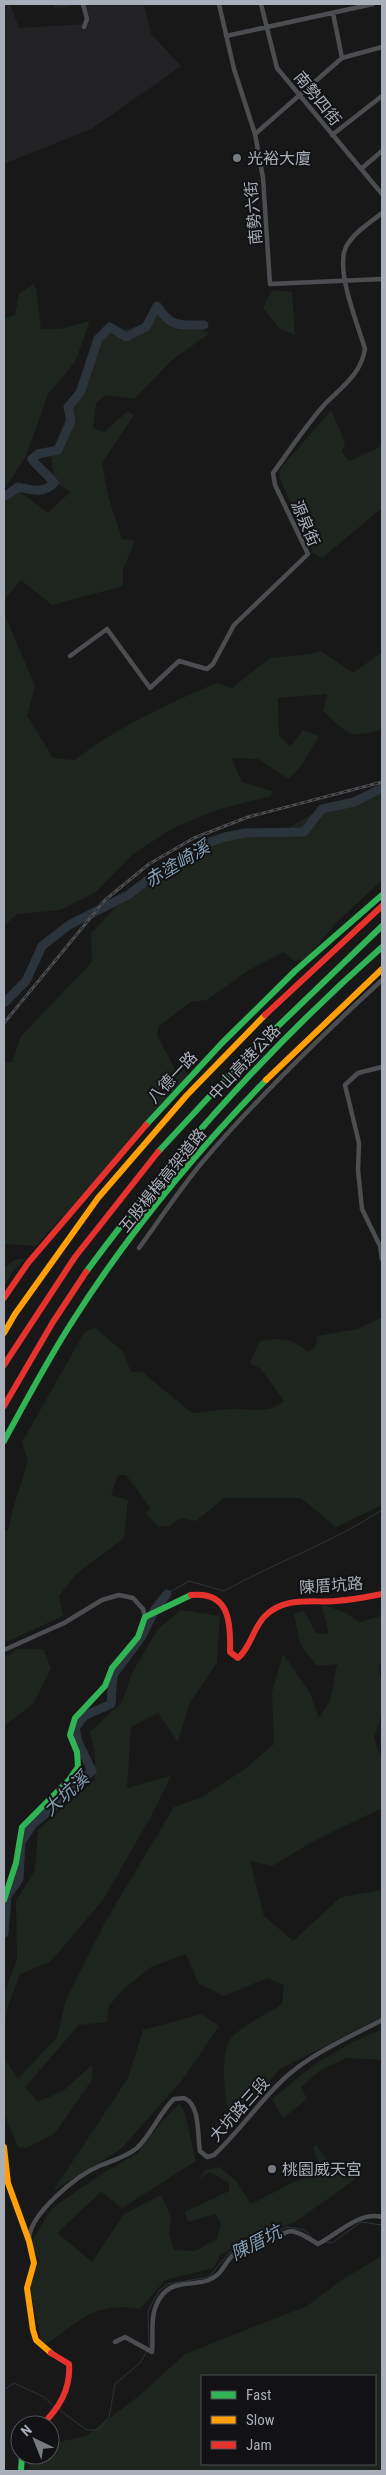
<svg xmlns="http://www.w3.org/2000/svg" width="386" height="2475" font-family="'Roboto Condensed','Noto Sans TC',sans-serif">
  <rect width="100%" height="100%" fill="#181818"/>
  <!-- built -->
  <path fill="#222224" d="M4,4H10L19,28L87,24L80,4L55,9L54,4H144L151,34L181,66L93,128L4,164Z"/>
  <!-- green -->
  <path fill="#1e251f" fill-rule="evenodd" d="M33,284L36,289L41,329H60L90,321L75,362L48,394L26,456L4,490V319L15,315L19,294Z
    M272,290L292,292L295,335L280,329L263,308Z
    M152,314L210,333L172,360L134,399L106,395L96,403L93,428L104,432L128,411L134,415L102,463L108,496L122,539L135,541L123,569V586L52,605L21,580L4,600V505L17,490L48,513L70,492L54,481L51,455L94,347L111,332L142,326Z
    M331,410L345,442L342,452L349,461L382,446V508L322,558L313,553L279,477L281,468Z
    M4,613L35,686L27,716L53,758L75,760C118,726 167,705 216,683L232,688L270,658L311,654L321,651L353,673L382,652V729C349,740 347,733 323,711L327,694L278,698L279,735L290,747L303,730L319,736L302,765L289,779L258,759L231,758L242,782L272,791L271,796L216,810L173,828L133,854L96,892L60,910L17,914L4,926Z
    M382,790V880L336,923L311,953L302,960L294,961L284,952L249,970L207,1000L191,1002L159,1026L157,1035L178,1075L184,1069L189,1076L36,1246L4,1244V1063L12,1062L21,1036L92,962L91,933L118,905L169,866L222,837L283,831L316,812Z
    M26,1258L13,1271L4,1286V1267L15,1260Z
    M382,1317V1505L336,1527L301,1498H224L196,1521L181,1518L169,1526L158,1527L146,1514L150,1507L126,1475H118L111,1495L128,1500L124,1538L76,1574L59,1596L63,1616L4,1643V1532L9,1529L12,1512L28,1461L22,1442L84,1333L95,1327L123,1352L131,1372H142L192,1413C206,1412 221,1409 235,1409C254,1409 269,1414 284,1401L261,1369L250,1363L260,1341C282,1337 291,1338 308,1352L316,1346L317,1336L358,1329Z
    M381,1603L382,1662L378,1666C385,1693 385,1711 374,1737L382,1763V1808L314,1841L272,1866L250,1861L264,1916L293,1941L341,1897L382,1890V2017L280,2069L232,2124C225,2105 217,2050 234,2035C247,2023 267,2014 282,2004L284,1985L267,1978L224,1996L198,1983L186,1954L151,1967L121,1991L109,2006L107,2022L79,2025L25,2087L38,2102L63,2091L92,2065V2080L54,2134L27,2148L18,2147L4,2114V2058L18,2079L57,2037L66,1999L108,1917L174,1807L202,1797L245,1769L274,1744L272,1692L283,1654L310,1693L319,1718L330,1701L337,1664L317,1666L300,1644L294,1614L304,1611L316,1633L329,1634L321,1604L344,1612L360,1622L380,1616Z
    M181,1610L220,1616L217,1663L189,1704L178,1742L158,1713L131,1727L127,1788L171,1776L151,1816L103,1900L50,1962L20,1974L8,2006L4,2034V1993L17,1960L16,1901L35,1870L38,1830L95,1780V1755L90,1732L122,1702L132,1673L158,1629Z
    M17,1649H43L51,1668L34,1703L4,1726V1658Z
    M201,2014L219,2026L183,2079L121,2149L53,2191L128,2078L143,2030Z
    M382,2029V2060L346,2058L321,2070L301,2087L307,2099L283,2118L272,2099L315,2064L353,2042Z
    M179,2104L184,2110L196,2161L122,2208L101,2192L57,2233L92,2262L124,2214L161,2195L171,2216L169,2235L174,2250L195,2251L217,2239L221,2223L215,2214L188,2222L185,2212L229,2191V2183L210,2172L199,2179L205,2170L220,2167L236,2181L251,2204L296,2181L324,2173L315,2155L313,2147L316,2144L330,2166L341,2165L354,2175V2180L295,2222L258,2234L220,2255L214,2268L165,2280L140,2309C95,2301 81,2320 47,2344L41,2340L30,2287L39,2261L31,2243L51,2209L103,2173L138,2153L160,2124Z
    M382,2256V2471H29V2456L50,2455V2445L54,2443L86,2436L140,2395L185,2354L307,2306L343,2279ZM202,2376H375V2464H202Z"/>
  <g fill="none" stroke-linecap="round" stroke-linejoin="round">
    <!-- stream -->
    <path stroke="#2b343a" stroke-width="1" d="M167,1594L189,1581L224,1591C276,1562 332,1543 382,1510
      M325,2242L332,2243L361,2222L382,2225
      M149,2347L148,2311L159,2291L168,2284L209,2277L230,2252L287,2227L305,2230L312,2238
      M4,2390L14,2383L44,2397L55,2407
      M58,2409L87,2430H98L109,2417L115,2384L140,2363L147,2351"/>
    <!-- river -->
    <path stroke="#2b343a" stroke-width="9" d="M4,497L18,487C32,490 43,494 54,483C47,473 39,469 32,459L38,454L58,450L71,421L68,407L80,393L98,339L110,327L126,337L146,327L157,306C171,328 180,325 204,325
      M4,1003L26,981L42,946L69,925L128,895L165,867L207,843L225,837L245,833L304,832L322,809L354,802L382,788
      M4,1933L7,1896L19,1879L21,1842L33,1824L56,1805L72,1787L92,1771L78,1742L75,1728L84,1716L111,1704L113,1675L142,1636L155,1609L167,1594"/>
    <!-- street -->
    <path stroke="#4c4d51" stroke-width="4.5" d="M83,4L87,19L84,27
      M219,4L234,69L255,134L263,178L270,284L382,279
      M261,4L277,68L382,194
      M333,13L342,58
      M226,36L373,4
      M255,134L342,58L382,47
      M332,135L382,96
      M361,169L382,151
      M70,656L107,629L150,688L179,661L207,669L213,664L234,625L308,554L275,485L273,473C290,450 306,425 325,404C342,387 361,374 365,349C358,325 335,270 346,247C353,233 371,222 382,213
      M139,1248C161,1218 181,1187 205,1159C260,1095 320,1037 382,980
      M382,1259L380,1246L362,1209L358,1170L359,1143L345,1085L358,1073L382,1067
      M4,1650L64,1623L102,1600L119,1595L133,1598L143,1609L145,1617
      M29,2238C31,2213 76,2176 99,2166C112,2161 126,2157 137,2148C152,2134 159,2113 174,2099L184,2098C201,2105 197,2136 200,2151L207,2157L214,2155C240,2131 260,2100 287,2076C314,2052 350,2037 382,2020
      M115,2342L125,2337L152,2352C154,2331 148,2312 163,2294C175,2280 194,2286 209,2280C222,2275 224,2264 232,2256C241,2248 250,2248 260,2245C292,2234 282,2221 318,2244C338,2234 359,2211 382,2217"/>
    <!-- fast -->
    <path stroke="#30b455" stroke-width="6" d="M146,1125L222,1043L295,971L382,895
      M158,1152L247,1056L382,926
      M86,1272C174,1153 271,1045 382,947
      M4,1441C26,1401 47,1361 72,1322C127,1235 194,1154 266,1080
      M4,1900L16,1863L22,1827L69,1780L78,1767L77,1752L70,1735L75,1718L105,1686L112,1668L138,1637L145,1617L191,1595
      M21,2471L22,2455"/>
    <!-- slow -->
    <path stroke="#ff9f0a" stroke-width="6" d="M266,1080L382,969
      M4,1333L15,1314L98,1198L187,1095L265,1015
      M4,2147L8,2183L29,2241L34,2263L27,2288L33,2330L36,2340L51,2353"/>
    <!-- jam -->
    <path stroke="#e5322d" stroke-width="6" d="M265,1015L382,906
      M4,1298L28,1263L146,1125
      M4,1365L75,1257L158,1152
      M4,1406L53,1322L86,1272
      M191,1595C229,1591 231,1621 230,1652L238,1658C251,1647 253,1628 265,1616C285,1596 311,1603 336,1601C351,1600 367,1597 382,1594
      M42,2425C59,2408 71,2389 69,2364L51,2353"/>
    <defs>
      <path id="rail" d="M4,1023L105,900L149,864L194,838L248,817L382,782"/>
    </defs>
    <!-- rail casing -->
    <use href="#rail" stroke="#4c4d50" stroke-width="3"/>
    <!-- rail -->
    <use href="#rail" stroke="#121214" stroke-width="1" stroke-dasharray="4" stroke-linecap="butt"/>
  </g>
  <!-- markers -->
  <g fill="#767a81" stroke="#121214" stroke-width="2">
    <circle cx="237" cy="158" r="5"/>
    <circle cx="272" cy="2169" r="5"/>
  </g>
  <g text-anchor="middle" stroke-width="4" stroke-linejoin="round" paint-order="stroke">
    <!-- street labels -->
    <g font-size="16" fill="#a9afb9" stroke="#121214">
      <text transform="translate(318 98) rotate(51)" y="6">南勢四街</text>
      <text transform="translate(253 213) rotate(-95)" y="6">南勢六街</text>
      <text transform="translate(306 523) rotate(67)" y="6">源泉街</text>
      <text transform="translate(244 1062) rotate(-47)" y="6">中山高速公路</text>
      <text transform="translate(172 1077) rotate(-47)" y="6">八德一路</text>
      <text transform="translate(162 1180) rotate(-51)" y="6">五股楊梅高架道路</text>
      <text transform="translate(331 1585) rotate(-4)" y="6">陳厝坑路</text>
      <text transform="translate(239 2109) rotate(-48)" y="6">大坑路三段</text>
    </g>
    <!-- poi labels -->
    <g font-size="16" fill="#a9afb9" stroke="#121214" text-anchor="start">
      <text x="247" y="164">光裕大廈</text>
      <text x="282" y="2175">桃園威天宮</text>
    </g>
    <!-- water labels -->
    <g font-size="18" font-style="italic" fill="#819eb4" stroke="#121214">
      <text transform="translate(177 864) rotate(-31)" y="6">赤塗崎溪</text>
      <text transform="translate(66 1794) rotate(-43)" y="6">大坑溪</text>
      <text transform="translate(256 2243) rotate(-27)" y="6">陳厝坑</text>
    </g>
  </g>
  <!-- border -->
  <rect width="386" height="2475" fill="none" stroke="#a9afb9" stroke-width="10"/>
  <!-- legend -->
  <rect x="201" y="2375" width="175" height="90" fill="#121214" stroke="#4e5156"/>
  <rect x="211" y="2391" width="25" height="8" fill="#30b455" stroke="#4e5156"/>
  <text x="246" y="2400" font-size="15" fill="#a9afb9">Fast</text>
  <rect x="211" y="2416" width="25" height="8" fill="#ff9f0a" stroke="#4e5156"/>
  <text x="246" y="2425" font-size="15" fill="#a9afb9">Slow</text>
  <rect x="211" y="2441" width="25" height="8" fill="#e5322d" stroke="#4e5156"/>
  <text x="246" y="2450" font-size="15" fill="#a9afb9">Jam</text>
  <!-- north arrow -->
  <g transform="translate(35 2440) rotate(317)"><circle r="24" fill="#121214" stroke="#4e5156"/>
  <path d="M0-4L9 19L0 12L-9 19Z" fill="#767a81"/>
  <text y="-8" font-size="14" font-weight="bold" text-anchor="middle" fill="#a9afb9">N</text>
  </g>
</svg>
